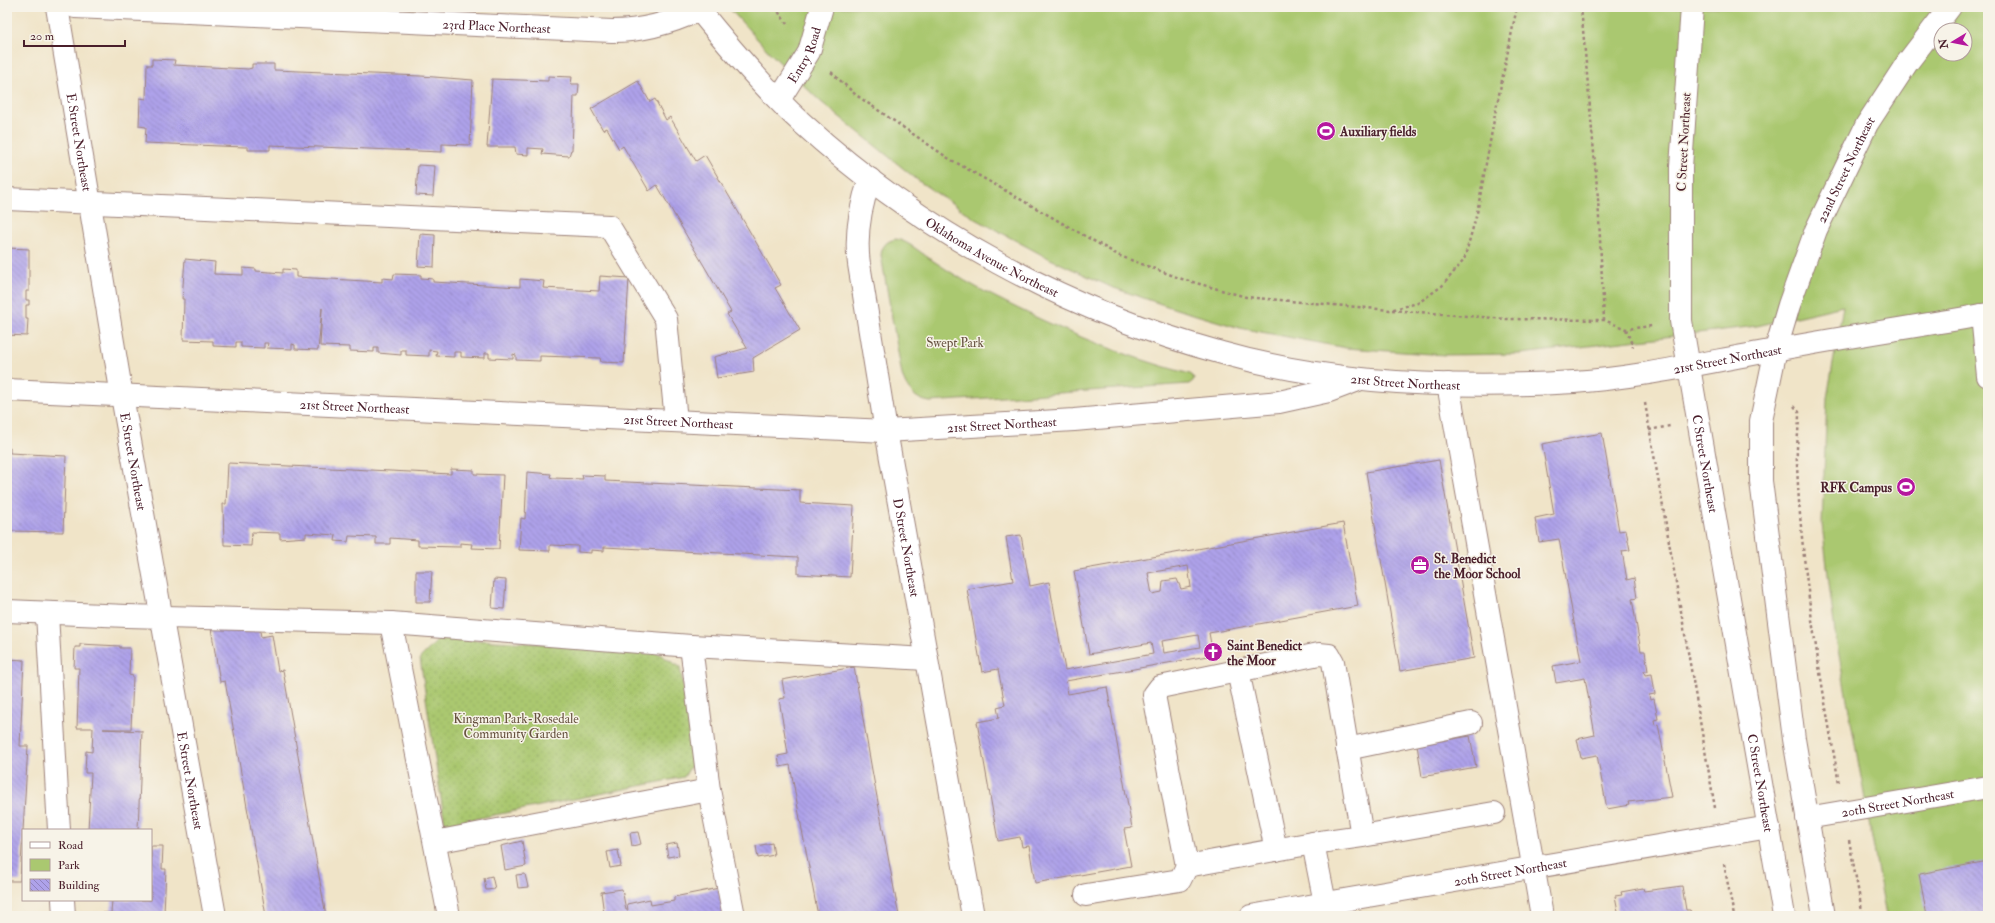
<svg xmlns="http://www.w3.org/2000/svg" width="1995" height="923" font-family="'IM FELL Double Pica',serif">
  <defs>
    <pattern id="garden-dots" width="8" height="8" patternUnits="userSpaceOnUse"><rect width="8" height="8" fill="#aac870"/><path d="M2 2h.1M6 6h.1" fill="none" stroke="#94ab61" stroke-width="1.8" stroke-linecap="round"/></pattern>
    <pattern id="building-back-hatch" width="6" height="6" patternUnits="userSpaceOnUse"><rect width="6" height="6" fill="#aea2ea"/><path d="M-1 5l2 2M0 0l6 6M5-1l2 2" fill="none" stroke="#9083be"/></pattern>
  </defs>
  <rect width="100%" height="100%" fill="#f7f3e8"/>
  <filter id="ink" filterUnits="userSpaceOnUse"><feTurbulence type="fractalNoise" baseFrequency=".025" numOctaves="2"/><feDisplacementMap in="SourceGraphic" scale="8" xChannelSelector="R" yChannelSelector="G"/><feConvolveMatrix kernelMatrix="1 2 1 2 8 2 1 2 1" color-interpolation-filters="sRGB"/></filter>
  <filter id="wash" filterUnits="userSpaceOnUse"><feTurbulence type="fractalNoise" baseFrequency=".012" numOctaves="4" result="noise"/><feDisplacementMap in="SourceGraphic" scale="16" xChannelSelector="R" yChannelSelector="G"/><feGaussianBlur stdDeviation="0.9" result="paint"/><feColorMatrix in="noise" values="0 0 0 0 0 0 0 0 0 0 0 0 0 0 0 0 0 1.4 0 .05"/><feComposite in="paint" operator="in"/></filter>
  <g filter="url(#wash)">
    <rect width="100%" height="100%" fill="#f0e4c8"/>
    <!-- green -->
    <path fill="#aac870" stroke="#7a744e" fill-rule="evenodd" d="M728,7H1988V916H1886L1835,633L1822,524L1827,398L1843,306L1757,326L1521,354L1445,355L1346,348L1240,328L1176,309L1111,287L1046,257L974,218L920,182L820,101L770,53ZM1941,30H1965V54H1941Z
      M896,239C909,241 923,255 935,262C954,275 975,287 995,297C1057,329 1122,356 1190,374L1193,376L1194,380L1189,384L930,402C915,400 906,389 902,375L881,255C882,246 886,241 896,239Z"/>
    <!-- garden -->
    <path fill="url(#garden-dots)" stroke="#7a744e" d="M440,638L653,650L680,667L695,759L684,777L445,825L420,658Z"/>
    <g id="blocks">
      <!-- building -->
      <path fill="url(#building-back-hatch)" fill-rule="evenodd" d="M152,59L175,60L174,65L248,69L252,68V64H274V70H275L421,76L473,80L470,145L442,144V152L270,145V150H248V147H245L145,143L146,127L139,126L140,98L146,99L147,65H152Z
        M548,76L572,77L571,84H579L578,96H574L572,150H571L569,156L542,154L543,149L528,148V155L516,154L515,147H487L492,79L548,81Z
        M638,81L650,102L655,99L666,120L670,117L696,161L705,155L781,285L775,288L800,330L753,358L754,372L717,378L714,357L747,348L727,314L731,312L657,185L649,191L623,146L619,149L607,128L603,130L591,109Z
        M418,165L435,166L433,196L416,195Z
        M420,234L435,235L434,267L418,266Z
        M7,248L29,249V291H26V300H29V305H26V319H28L27,336L7,335Z
        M185,259L215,262L214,274L243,275V268L256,269V271L283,273V269L296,270V277L382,282V278L393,279L394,274L421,275V278L433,279V282L520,287V279L544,281L543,288L599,291L600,276L629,278L624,363L601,362L600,358L540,356V361L516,360V355L513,354V359L489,358V353H485V358L461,357V352H454V357L436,356L437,351L429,350V356L406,355V350H401V355L378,353V348H374V352L350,351V347L320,346L322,308L318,350L295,349V345L292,344V349L267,348L268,343H264V348L241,347V342H236V347L213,346V341L183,340L184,299H182Z
        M1602,433L1619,531L1626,530L1630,550L1622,551L1627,580L1634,578L1637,598L1632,599L1641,651H1645L1648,671H1644L1645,675L1652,674L1655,694L1649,695L1650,700L1654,699L1658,719L1654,720L1655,725L1658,724L1672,797L1628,802L1629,805L1607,809L1597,755L1581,758L1577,739L1595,735L1585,678L1556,683L1553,666L1581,661L1559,539L1539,542L1535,518L1554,514L1542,444Z
        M7,448H10V453L66,456L63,532L8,531Z
        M1439,460L1474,658L1400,671L1366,472Z
        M228,463L451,474V469L474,470V474L503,475L499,549L471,548L472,544L460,543V547L418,546V540L390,538V544H376V537L349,536L348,542L335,541L336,535L306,533V537L280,539V533L252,532L251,546L224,545L223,504H226Z
        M527,472L551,474L550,477L553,478L583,479L582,475L605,476V481L800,490V503L854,506L850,577L798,574V557L604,547V551L591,550V553L578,552V546L550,545V551L519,550L521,518L525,519Z
        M1343,523L1358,606L1209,633L1213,655L1066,681L1068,694L1107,687L1132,828L1124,829L1131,866L1035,883L1029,846L1022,847L1020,837L998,841L977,722L999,718L997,707L1005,705L998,669L982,672L967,589L1013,581L1006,537L1021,535L1030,586L1049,582L1065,670L1153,654L1151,643L1089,654L1074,571ZM1188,566L1191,587L1181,589L1177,579L1163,581L1162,592L1152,594L1148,573ZM1198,635L1200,647L1164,653L1162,641Z
        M416,571H432L430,602H416Z
        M494,579L506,580L504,609L492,608Z
        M259,625L261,637L272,635L278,671L283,670L326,916H266L225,681L220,682L211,628Z
        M80,644L120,646V648H130L129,675L133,676L131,729H103L142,731L138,830H88L91,773H85L86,751L92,752L93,728H77L79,668H74L75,647H80Z
        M7,659L24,660L20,746H28L20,881H7Z
        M854,667L872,770L899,916H818L790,765L780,767L778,756L788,754L779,699L785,698L782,680Z
        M1470,736L1476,767L1422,777L1417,745Z
        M638,832L641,844L632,846L630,833Z
        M522,841L526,866L505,870L501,846Z
        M677,843L679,855L668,857L666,845Z
        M772,843L774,855L758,858L756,846Z
        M151,846H163L162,869H166L164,913H160V916H92V913H111L112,900H151Z
        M618,850L621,866L610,868L607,852Z
        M1988,861V916H1927L1919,874Z
        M525,874L528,887L518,888L516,875Z
        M492,876L495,889L486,890L484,878Z
        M1682,886L1686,910H1690L1692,916H1619L1615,896L1622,895L1621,892L1643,888L1644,891Z
        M719,888L724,916H598L604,914L601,892L622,889L626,910H628L627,904L650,899L651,905L674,901V897Z
        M7,913L25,915V916H7Z"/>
    </g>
  </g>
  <g filter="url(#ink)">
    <use href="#blocks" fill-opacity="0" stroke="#9d827a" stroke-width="1"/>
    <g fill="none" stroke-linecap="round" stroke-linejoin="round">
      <defs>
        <g id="minor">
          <path id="s1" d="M57,7L122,396L215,916"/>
          <path id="s2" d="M75,7L612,31C643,31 671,23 699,10"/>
          <path id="s3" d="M697,7C729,47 764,88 802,123C920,231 1067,311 1222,353C1335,385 1457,389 1574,382C1636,378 1702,363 1764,352C1838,338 1913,327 1988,314"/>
          <path id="s4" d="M779,100L809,52L822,7"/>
          <path id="s5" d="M870,179C860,207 855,235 859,264L886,431L973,916"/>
          <path d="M7,199L609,226L666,319L676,421"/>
          <path d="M1982,315L1988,376"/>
          <path d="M1448,384L1542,916"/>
          <path id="s6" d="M7,390L886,431L1074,420L1279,402L1329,391L1358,380"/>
          <path d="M7,611L127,616L391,623L691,646L927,659"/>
          <path d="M47,613L59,830"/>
          <path d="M391,623L449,916"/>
          <path d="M691,646L709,790L734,916"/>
          <path d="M1319,654L1329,655L1333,662L1362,836L1313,843L1187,866L1154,695L1160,687Z"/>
          <path d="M1238,671L1276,850"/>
          <path d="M1347,749L1471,723"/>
          <path id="s7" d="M1807,818L1988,787"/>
          <path d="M1362,836L1494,813"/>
          <path d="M435,842L709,790"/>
          <path d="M1313,843L1325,903"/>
          <path d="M1086,895L1180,880L1187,866"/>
          <path d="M63,900L64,916"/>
          <path id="s8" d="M1251,916L1769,827"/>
        </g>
        <g id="major">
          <path id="s9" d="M1692,7L1681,167V321L1784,916"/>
          <path id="s10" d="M1824,916L1794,739L1761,481V421L1776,349L1789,305L1816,230L1867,124L1907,63L1950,7"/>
        </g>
      </defs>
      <!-- minor casing -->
      <use href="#minor" stroke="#9d827a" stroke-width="24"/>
      <!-- major casing -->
      <use href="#major" stroke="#9d827a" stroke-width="24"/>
      <!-- path -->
      <path stroke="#9d827a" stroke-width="2.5" stroke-dasharray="3 3" stroke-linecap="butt" d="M775,7L787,24
        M1581,7L1598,198L1604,320L1626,329L1652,326
        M831,72L856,95L948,158L1120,256L1182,279L1246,297L1390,310L1418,303L1442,286L1464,260L1477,213L1496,109L1517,7
        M1392,310L1506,319L1604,320
        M1626,329L1633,347
        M1645,403L1715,808
        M1794,406L1799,412C1799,430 1796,447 1797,464C1801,572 1821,679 1839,784
        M1649,430L1670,426
        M1849,840L1863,916
        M1724,864L1734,916"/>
      <!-- minor -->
      <use href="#minor" stroke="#fff" stroke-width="22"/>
      <!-- major -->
      <use href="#major" stroke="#fff" stroke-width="22"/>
    </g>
  </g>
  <!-- icons -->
  <defs>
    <symbol id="stadium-disc" viewBox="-11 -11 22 22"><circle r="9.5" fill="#b5179e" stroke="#f7f3e8"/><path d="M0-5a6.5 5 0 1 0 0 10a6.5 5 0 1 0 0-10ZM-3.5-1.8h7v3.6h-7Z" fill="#fff"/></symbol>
    <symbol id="office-disc" viewBox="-11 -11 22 22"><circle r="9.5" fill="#b5179e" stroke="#f7f3e8"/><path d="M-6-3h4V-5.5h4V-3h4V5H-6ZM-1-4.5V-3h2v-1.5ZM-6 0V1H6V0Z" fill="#fff"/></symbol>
    <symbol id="church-disc" viewBox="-11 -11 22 22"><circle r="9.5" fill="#b5179e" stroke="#f7f3e8"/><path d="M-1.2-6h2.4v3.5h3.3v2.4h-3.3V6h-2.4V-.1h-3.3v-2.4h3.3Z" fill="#fff"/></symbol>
  </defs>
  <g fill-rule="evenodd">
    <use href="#stadium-disc" x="1315" y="120" width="22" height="22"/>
    <use href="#stadium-disc" x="1895" y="476" width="22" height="22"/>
    <use href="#office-disc" x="1409" y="554" width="22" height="22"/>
    <use href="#church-disc" x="1202" y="641" width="22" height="22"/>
  </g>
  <g text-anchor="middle" stroke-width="3" stroke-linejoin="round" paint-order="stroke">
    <!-- street labels -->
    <g font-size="13" fill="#4a1f2b" stroke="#f7f3e8">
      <text dy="5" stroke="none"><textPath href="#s2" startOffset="422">23rd Place Northeast</textPath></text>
      <text dy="5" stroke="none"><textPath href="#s4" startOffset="52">Entry Road</textPath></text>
      <text dy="5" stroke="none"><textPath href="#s1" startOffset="137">E Street Northeast</textPath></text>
      <text transform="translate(1683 142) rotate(-87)" y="5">C Street Northeast</text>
      <text dy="5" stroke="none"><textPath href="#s10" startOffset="766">22nd Street Northeast</textPath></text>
      <text dy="5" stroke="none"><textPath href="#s3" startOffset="390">Oklahoma Avenue Northeast</textPath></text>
      <text dy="5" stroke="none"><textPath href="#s3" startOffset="1150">21st Street Northeast</textPath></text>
      <text dy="5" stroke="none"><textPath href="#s3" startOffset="826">21st Street Northeast</textPath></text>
      <text dy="5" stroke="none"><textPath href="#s6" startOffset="348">21st Street Northeast</textPath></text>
      <text dy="5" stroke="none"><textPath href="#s6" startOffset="672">21st Street Northeast</textPath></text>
      <text dy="5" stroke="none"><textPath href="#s6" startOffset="996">21st Street Northeast</textPath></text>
      <text dy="5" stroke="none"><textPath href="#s1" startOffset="461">E Street Northeast</textPath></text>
      <text dy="5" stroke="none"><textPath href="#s9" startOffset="459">C Street Northeast</textPath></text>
      <text dy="5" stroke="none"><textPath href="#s5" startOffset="374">D Street Northeast</textPath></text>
      <text dy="5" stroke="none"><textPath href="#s1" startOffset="785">E Street Northeast</textPath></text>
      <text dy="5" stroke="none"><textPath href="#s9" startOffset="783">C Street Northeast</textPath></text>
      <text dy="5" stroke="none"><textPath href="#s7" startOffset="92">20th Street Northeast</textPath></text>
      <text dy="5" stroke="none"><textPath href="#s8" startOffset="263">20th Street Northeast</textPath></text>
    </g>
    <!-- poi labels -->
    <g font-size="13" font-weight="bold" fill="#4a1f2b" stroke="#f7f3e8" text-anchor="start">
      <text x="1340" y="136">Auxiliary fields</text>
      <text x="1892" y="492" text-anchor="end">RFK Campus</text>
      <text x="1434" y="563">St. Benedict<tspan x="1434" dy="15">the Moor School</tspan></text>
      <text x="1227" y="650">Saint Benedict<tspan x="1227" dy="15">the Moor</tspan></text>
    </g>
    <!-- park labels -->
    <g font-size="13" fill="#675240" stroke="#f7f3e8">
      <text x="955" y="347">Swept Park</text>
      <text x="516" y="723">Kingman Park-Rosedale<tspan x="516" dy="15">Community Garden</tspan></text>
    </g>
  </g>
  <!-- margin -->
  <rect width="1995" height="923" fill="none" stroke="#f7f3e8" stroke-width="24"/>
  <!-- legend -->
  <rect x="22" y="829" width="130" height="72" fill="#f7f3e8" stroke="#b29e9c"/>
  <rect x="30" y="842" width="20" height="6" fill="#ffffff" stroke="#b29e9c"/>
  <text x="58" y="849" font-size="12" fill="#4a1f2b">Road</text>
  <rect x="30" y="859" width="20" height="12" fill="#aac870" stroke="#b29e9c"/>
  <text x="58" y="869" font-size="12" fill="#4a1f2b">Park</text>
  <rect x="30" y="879" width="20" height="12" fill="url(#building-back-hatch)" stroke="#b29e9c"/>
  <text x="58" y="889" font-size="12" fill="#4a1f2b">Building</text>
  <!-- north arrow -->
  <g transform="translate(1953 42) rotate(260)"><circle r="19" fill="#f7f3e8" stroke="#b29e9c"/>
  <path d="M0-3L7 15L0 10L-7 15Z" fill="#b5179e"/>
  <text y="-6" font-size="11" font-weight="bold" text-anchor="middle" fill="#4a1f2b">N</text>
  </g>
  <!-- scale -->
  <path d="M24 40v6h101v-6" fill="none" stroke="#4a1f2b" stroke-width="2"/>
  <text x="30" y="40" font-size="12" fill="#4a1f2b" stroke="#f7f3e8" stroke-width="3" paint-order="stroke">20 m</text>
</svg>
